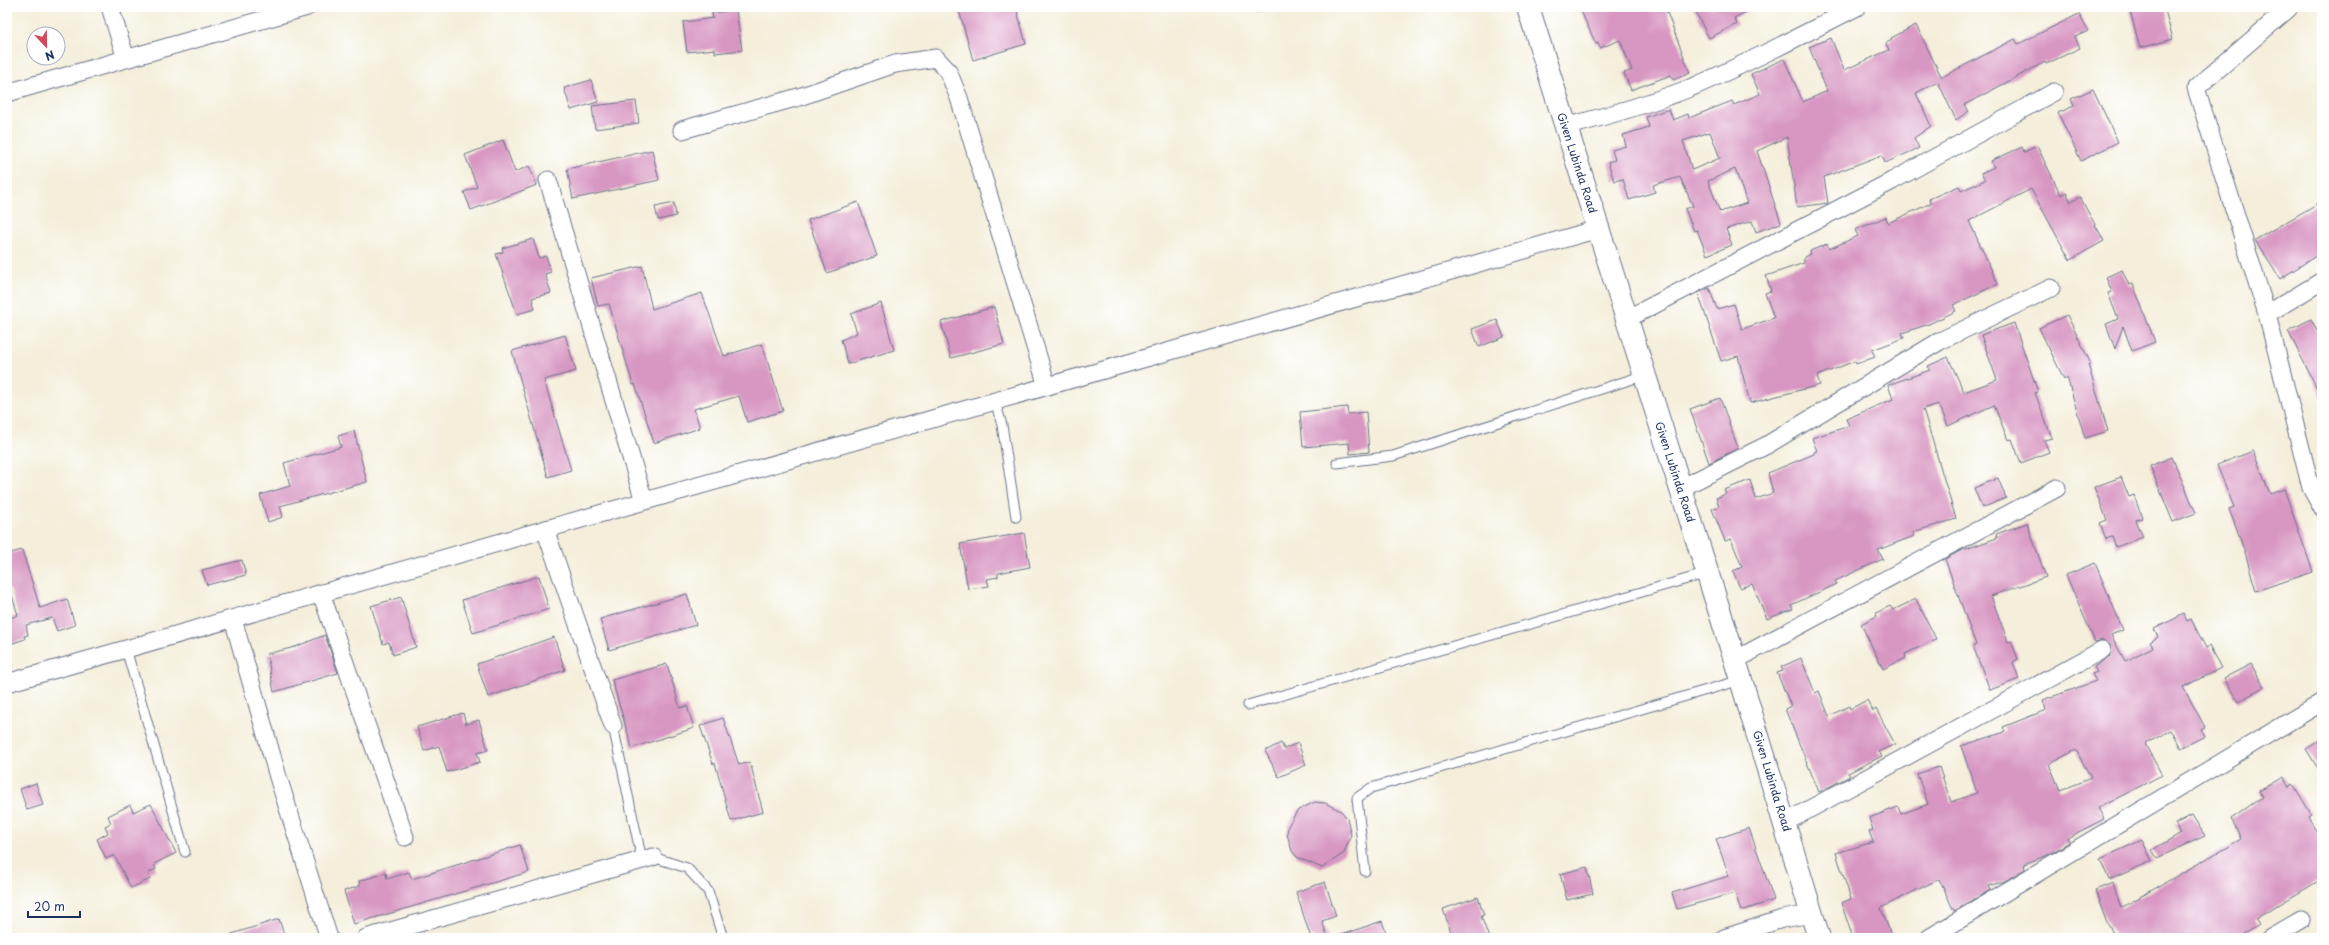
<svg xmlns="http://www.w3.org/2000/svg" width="2329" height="945" font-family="'Playpen Sans',sans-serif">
  <rect width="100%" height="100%" fill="#fff"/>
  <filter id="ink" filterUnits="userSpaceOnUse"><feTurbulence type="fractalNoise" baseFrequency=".025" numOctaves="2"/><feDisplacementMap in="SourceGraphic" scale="8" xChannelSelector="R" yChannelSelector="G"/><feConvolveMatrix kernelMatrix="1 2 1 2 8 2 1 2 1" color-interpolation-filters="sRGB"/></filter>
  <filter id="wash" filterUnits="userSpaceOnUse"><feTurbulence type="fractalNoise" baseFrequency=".012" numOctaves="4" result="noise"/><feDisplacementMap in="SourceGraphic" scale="16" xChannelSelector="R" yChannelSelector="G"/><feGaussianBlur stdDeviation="0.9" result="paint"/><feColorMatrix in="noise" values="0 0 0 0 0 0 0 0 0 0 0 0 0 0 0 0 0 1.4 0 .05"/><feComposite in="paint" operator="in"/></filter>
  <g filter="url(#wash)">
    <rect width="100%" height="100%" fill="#f4eeda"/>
    <g id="blocks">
      <!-- building -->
      <path fill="#d897c2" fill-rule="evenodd" d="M958,7H1016L1026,44L973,60Z
        M1579,7H1665L1690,73L1673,80L1671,75L1631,90L1624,73L1632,70L1620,40L1600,48L1598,43L1596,44Z
        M1693,7H1756L1734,18L1737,24L1709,38Z
        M2129,7H2164L2173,39L2140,48Z
        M736,10L742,50L715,53V49L687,52L683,22L713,18L712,13Z
        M2079,14L2088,31L2075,37L2080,48L2046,64L2045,62L1964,105L1969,111L1956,120L1938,82L1916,93L1931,126L1914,138L1919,148L1885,163L1882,155L1824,177L1828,203L1797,207L1787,137L1757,151L1781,223L1756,232L1752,221L1726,229L1732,245L1707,255L1697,230L1694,231L1685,209L1693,206L1680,177L1653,185L1655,192L1629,200L1623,179L1614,181L1608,162L1615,160L1612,150L1626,146L1623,135L1649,127L1646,117L1669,109L1673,120L1688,114L1689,118L1732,101L1734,105L1760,94L1751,74L1784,59L1803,102L1827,91L1809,47L1831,38L1844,70L1889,50L1886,43L1892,40L1891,38L1916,25L1941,76H1944L2015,39L2018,44ZM1710,132L1720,158L1692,170L1683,141ZM1735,169L1747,203L1720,212L1708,181Z
        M591,80L598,102L571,110L564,88Z
        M2093,89L2118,142L2081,161L2058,113L2074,106L2071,99Z
        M636,101L639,123L595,129L592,106Z
        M503,140L515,172L529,166L537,185L471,210L464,192L477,187L465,155Z
        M2037,146L2061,195L2066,192L2071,202L2080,197L2104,241L2070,260L2031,189L1969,221L1998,284L1953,305L1956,311L1929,324L1902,333L1904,338L1872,350L1875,357L1856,364L1855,361L1817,376L1820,385L1750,403L1738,356L1721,361L1698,293L1709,288L1717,309L1734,304L1742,329L1774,318L1765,293L1771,291L1766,276L1804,263V257L1811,254L1810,251L1827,244L1829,249L1858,236L1855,230L1886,217L1888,223L1931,203L1929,199L1959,186L1961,191L1985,180L1981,173L1994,167L1991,161L2022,147L2024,152Z
        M652,150L659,180L573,199L567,169Z
        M2322,201V252L2280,279L2255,240Z
        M858,202L877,256L827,273L808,220Z
        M674,203L676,216L658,220L655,207Z
        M533,239L539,258L546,256L551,272L545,274L551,293L532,298L535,309L517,314L496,254L503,252L502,248Z
        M642,266L652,309L702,293L724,356L762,344L783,411L747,422L739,396L694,409L700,428L654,443L635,384L633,385L609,304L598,306L591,278Z
        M2122,270L2129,285L2133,284L2155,342L2132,351L2123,326L2115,349L2106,324L2118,319L2108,293L2112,292L2106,277Z
        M881,303L894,350L848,364L841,340L857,333L851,314Z
        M994,307L1004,344L951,358L941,322Z
        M2067,315L2091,364H2088L2108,431L2085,438L2067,377L2064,379L2039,328Z
        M2311,319L2322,340V398L2288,331Z
        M1497,320L1504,337L1479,347L1472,329Z
        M2014,323L2038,392L2035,393L2052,438L2044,440L2049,452L2021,463L2012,439L2008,440L1994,405L1948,426L1939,404L1923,409L1956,519L1913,532L1914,536L1878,550L1883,559L1835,581L1837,584L1791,605L1793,609L1767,619L1752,584L1740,588L1733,571L1742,567L1731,539L1725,541L1712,509L1719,506L1716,498L1726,494L1724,490L1750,480L1756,499L1773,493L1768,473L1814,454V452L1817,451L1812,438L1849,426L1846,419L1893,399L1888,385L1930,370L1928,366L1948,357L1964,392L1997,380L1981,335Z
        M565,335L576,371L544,380L571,470L548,477L512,351Z
        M1720,398L1738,448L1709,463L1690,409Z
        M1347,407L1348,414L1366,412L1369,452L1350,454L1349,443L1303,447L1300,412Z
        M354,431L367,482L280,506L283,517L268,522L260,495L290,486L284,463L341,447L338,436Z
        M2253,451L2270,494L2284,489L2313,572L2256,591L2245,552L2229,509L2234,507L2217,465Z
        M2172,457L2196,513L2173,522L2150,466Z
        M2121,477L2129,497L2134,495L2142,518L2136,520L2143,537L2116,547L2112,537L2106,539L2100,523L2107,520L2094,487Z
        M1998,478L2006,498L1982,508L1974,488Z
        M2027,523L2046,577L1991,596L2008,642L2011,641L2018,659L2013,662L2019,679L1990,690L1973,646L1976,645L1945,559L1960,551L1997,538L1996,534Z
        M1024,533L1030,567L998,573V577L987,579L989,586L968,589L960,544Z
        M22,550L40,608L67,599L75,625L57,631L52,618L26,625L28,635L24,636L25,639L7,645V619L18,615L10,589L7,590V554Z
        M242,560L246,575L207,585L202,570Z
        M2095,563L2123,630L2111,635L2125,661L2153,647L2150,642L2158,637L2154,629L2184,614L2187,621L2191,619L2206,648L2209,646L2221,668L2183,687L2205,727L2201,729L2205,736L2181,748L2171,730L2145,744L2162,775L2098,808L2104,819L2067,838L2069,842L2048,855L2024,864L2025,869L2005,881L1988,886L1990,890L1954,911L1939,879L1881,908L1892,938H1853L1841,903L1851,899L1836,853L1873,842L1869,831L1873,830L1869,818L1898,807L1901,814L1928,804L1917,774L1939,767L1951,802L1977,793L1961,746L2005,732L2003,727L2046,710L2043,700L2096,681L2092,674L2097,672L2094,667L2110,656L2111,646L2103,640L2095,642L2066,575ZM2076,750L2091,778L2060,790L2049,764Z
        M539,576L549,609L473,633L462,600Z
        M687,594L696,625L609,650L600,619Z
        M401,597L416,647L393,655L389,642L383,644L371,606Z
        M1916,599L1936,639L1905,654L1906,658L1883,669L1861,624L1877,616L1876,613L1890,606L1893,610Z
        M325,635L338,673L274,692L267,654L295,647Z
        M554,637L565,670L488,697L477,664Z
        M1801,658L1815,693L1819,691L1829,716L1849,706L1850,709L1867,700L1873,711L1876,709L1895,744L1878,752L1882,756L1848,773L1850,776L1819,792L1785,709L1791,706L1777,673L1783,671L1781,667Z
        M667,664L680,708L687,706L694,728L632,748L612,680Z
        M2251,664L2264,687L2238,702L2224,678Z
        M463,713L466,724L479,720L488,750L477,753L480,762L447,772L439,746L424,751L417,727Z
        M723,718L739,765L750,762L763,812L731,821L715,763L713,764L700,726Z
        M2322,739V775L2306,749Z
        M1281,743L1284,749L1298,743L1306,765L1279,777L1265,751Z
        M2284,777L2289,787L2293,784L2311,814L2308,816L2322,841V879L2255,919L2259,925L2238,938H2116L2106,921L2095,890L2113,883L2121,908L2241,839L2231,819L2262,797L2259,791Z
        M36,783L43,805L27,810L20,789Z
        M1315,802L1325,803L1341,811L1347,818L1351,835L1344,853L1322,868L1297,857L1292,851L1287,834L1288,826L1298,810Z
        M151,804L176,853L154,864L156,869L148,873L150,879L131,888L114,855L106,859L97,839L108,833L105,826L111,823L108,816L130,805L133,812Z
        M2192,815L2205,836L2157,858L2152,850L2181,833L2175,824Z
        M1749,828L1774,900L1741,911L1735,893L1677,909L1672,893L1729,876L1716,839Z
        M2142,840L2152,861L2109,880L2100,859Z
        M520,845L529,872L354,924L344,891L360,886L359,881L386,873L387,879L409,872L412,879Z
        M1587,867L1593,894L1567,900L1560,874Z
        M1325,882L1336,916L1322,921L1328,938H1311L1296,892Z
        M1478,897L1484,915L1481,916L1489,938H1453L1443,909Z
        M279,919L285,938H230L229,935Z
        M1382,921L1388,938H1338V936Z"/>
    </g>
  </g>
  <g filter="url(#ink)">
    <use href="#blocks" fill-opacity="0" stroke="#677289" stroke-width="1"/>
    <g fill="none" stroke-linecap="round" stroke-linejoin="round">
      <defs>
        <path id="service" d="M1248,7H1258
          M995,401L1002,425L1016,517
          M1337,463L1393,456L1645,375
          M126,649L185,852
          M1248,705L1708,573
          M613,726L642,860
          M653,857L687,868L708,891L723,938
          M1365,871L1357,798L1371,788L1741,680"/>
        <path id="minor" d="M110,7L126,59
          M2287,7L2288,9L2196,88L2267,314L2311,488L2322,508
          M7,93L307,7
          M1565,127C1607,116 1649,104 1690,88C1747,64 1802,35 1857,7
          M682,130L802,96L895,64L936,58L948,71L959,98L1047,386
          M548,180L644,501
          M2267,314L2322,281
          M1627,319L1892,181L2054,92
          M1681,488L1767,445L1940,341L2051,288
          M545,529L613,726
          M321,593L405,837
          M233,619L278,777L329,938
          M1735,660L2057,488
          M7,683L1598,229
          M1784,823L2102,650
          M366,938L653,857
          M1724,938L1782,919L1812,914
          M1929,938L2322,702
          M2270,938L2301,920"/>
        <path id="tertiary" d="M1528,7L1735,660L1819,938"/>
      </defs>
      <!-- service casing -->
      <use href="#service" stroke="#677289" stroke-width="11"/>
      <!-- minor casing -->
      <use href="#minor" stroke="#677289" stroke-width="19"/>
      <!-- tertiary casing -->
      <use href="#tertiary" stroke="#677289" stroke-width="24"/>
      <!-- service -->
      <use href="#service" stroke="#fff" stroke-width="9"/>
      <!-- minor -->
      <use href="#minor" stroke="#fff" stroke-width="17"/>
      <!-- tertiary -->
      <use href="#tertiary" stroke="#fff" stroke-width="22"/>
    </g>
  </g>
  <g text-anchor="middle" stroke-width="3" stroke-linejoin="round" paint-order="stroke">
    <!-- street labels -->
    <g font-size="11" fill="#1b2f5e" stroke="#fff">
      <text transform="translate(1577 163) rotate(72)" y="4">Given Lubinda Road</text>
      <text transform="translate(1675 472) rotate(72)" y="4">Given Lubinda Road</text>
      <text transform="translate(1772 781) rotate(73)" y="4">Given Lubinda Road</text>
    </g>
  </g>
  <!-- margin -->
  <rect width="2329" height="945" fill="none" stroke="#fff" stroke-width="24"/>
  <!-- north arrow -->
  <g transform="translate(46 46) rotate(158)"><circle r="19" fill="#ffffff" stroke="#a4acbf"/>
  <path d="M0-3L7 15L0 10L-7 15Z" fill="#d1495b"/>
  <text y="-6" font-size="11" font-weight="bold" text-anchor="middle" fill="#1b2f5e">N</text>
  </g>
  <!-- scale -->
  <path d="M28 911v6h52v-6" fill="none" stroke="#1b2f5e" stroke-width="2"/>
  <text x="34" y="911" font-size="12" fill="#1b2f5e" stroke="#ffffff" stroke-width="3" paint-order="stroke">20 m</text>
</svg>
